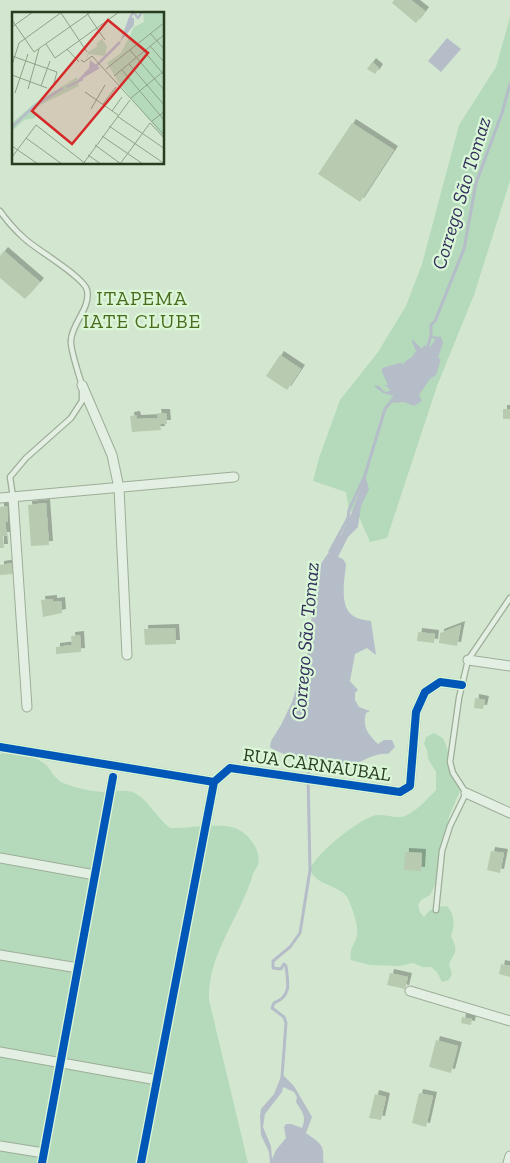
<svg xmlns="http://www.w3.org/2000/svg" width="510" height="1163" font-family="'Zilla Slab',serif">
  <defs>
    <filter id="shadow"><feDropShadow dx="4" dy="-4" stdDeviation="0" flood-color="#0004"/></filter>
  </defs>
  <rect width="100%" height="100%" fill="#d3e7d0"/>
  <!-- green -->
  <path fill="#b4dabb" d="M510,17V181L474,295L437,386L387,538L370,542L359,517L349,510L346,492L313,481L319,458L340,400L378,352L406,306L422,264L459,125L496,67Z
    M434,733L443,738L446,745L460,791L449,816L442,871L430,895L421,900L418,905L420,912L424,917C432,907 435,907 447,906C455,915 455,926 451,936C458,951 456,950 449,964L452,974L449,980L442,982L437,972L431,967H422L413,963L399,966L370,965L351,960C348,949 356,944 357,934C359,926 351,904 347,897C338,884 318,887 310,870C314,855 361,817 377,815C387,814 398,820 407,815C419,809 427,799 436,790V772L428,759L427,750L424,744L426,737Z
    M3,753C17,755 37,755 47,766C53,773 56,781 66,784C76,788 94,792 104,792C115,792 128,788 138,795C148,801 159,820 170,828C191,829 213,822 235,828C247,832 262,850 258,864C257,868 254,871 253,874C241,916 207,955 209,1000L248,1163H0V754Z"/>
  <!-- water -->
  <path fill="#b5bdc8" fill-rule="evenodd" d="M447,38L461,49L441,72L428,61Z
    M431,336L441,337L443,343L438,358L441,359L436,375L430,379L419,395L422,401L414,406L404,402L389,403L395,399L394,396L383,393L375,387V385L379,386L385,392L390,391L388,387L383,385H388L382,372V368L400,363L403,364L407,360L412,357L416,351L412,342V339L421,348L424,347L423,345L430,347L435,340Z
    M365,475L369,489L361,506L358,527L348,537L338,557L343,559L346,564C345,577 340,601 349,612C354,619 364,620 371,621L376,655L367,648L355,654L350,681L358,690L355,693V700L359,707L370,711L366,713C362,726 368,735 378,744L384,740H392L395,747L388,754C373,752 359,765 344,767C335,769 276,754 270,747L271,741L281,725L292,702L307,657L312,613L311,581L318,568L342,533L352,512Z
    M282,1074L294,1086L312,1117L306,1133C312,1138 322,1142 323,1151C324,1156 322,1158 324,1163H270L269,1152L261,1135L260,1116L261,1109L274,1094ZM283,1087L294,1092L297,1097L296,1102C302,1112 307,1116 302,1128L291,1124H286L284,1127L286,1138L276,1150L272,1159L271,1146L263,1127L265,1114L282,1092Z"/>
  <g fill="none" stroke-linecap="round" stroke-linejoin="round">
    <!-- stream -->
    <path stroke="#b5bdc8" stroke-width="3" d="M427,349L431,336V325L435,321L464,249L476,183L502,113L510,84
      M330,551L348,518L349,510L365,475L385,409L396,395
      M282,1077L286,1023L284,1017L272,1008L274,1003C292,996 288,983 286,966L284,964L281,969L273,968V961L290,947L300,933L310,870L308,776L310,758"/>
  </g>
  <!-- building -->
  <path fill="#b8cbb0" filter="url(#shadow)" d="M394,0H411L425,11L416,23L392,3Z
    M372,62L379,68L375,74L367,69Z
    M352,123L394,150L360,202L318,174Z
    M4,251L40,282L25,299L0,278V256Z
    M280,355L301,369L287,390L266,376Z
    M503,409H510V419H503Z
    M157,413H166L167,424H160L161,430L132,432L130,416L136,415L137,419L158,418Z
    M46,503L49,545L31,546L28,505Z
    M7,506L8,522H5L7,536H3L4,548H0V507Z
    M13,563L14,574L0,575V565Z
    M53,599V602L61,601L62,613L43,617L41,600Z
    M461,625L457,646L439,643L440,633Z
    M175,628L176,644L145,645L144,629Z
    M418,632L435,634L434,643L417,641Z
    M80,635L81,652L56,654V647L72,645L71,636Z
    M475,698L485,700L483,709L474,708Z
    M491,851L504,853L500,873L487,870Z
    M405,852L422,853L421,871L404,870Z
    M501,964L510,966V977L499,974Z
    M390,973L408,977L405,989L387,985Z
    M462,1017L472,1019L471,1025L461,1023Z
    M436,1040L458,1046L451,1073L429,1067Z
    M419,1093L433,1096L426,1127L412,1123Z
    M375,1094L386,1097L381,1120L369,1118Z"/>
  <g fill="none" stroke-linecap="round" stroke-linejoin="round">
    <defs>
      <path id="lane" d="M0,211C7,221 16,231 25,239C37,250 84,277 87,290C91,308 72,323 71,340C70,349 79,375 82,385
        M13,497L10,477L26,458L71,418L82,401V393
        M436,910L442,851L450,826L466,793L453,773L450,762L459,698L468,660L510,598"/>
      <path id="street" d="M82,385L112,455L119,488L127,655
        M13,497L27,707
        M0,498L234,477
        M468,660L510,666
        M0,747L214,782L230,768L400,792L410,786L416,712L425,692L440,682L462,685
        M466,793L510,813
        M0,858L95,875
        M0,955L78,968
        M410,991L510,1021
        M0,1052L157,1080
        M0,1146L44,1153
        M42,1163L113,777
        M141,1163L214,782
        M508,1163L510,1156"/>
    </defs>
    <!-- lane casing -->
    <use href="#lane" stroke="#9dad98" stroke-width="7"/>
    <!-- street casing -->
    <use href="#street" stroke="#9dad98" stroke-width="11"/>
    <!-- lane -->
    <use href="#lane" stroke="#e3efe2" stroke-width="4.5"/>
    <!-- street -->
    <use href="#street" stroke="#e3efe2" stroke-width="9"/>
    <defs>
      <path id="cycleway" d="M0,747L214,782L230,768L400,792L410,786L416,712L425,692L440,682L462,685
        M42,1163L113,777
        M141,1163L214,782"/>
    </defs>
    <!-- cycleway casing -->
    <use href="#cycleway" stroke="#daf7d7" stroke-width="11"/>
    <!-- cycleway -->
    <use href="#cycleway" stroke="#0057b8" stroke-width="8"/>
  </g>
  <g text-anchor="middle" stroke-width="4.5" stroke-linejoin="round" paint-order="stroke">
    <!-- street labels -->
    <g font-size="19" fill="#293c1f" stroke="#daf7d7">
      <text transform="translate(317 764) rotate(8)" y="7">RUA CARNAUBAL</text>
    </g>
    <!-- water labels -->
    <g font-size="20" font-style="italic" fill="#342e5c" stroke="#daf7d7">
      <text transform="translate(461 193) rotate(-73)" y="7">Corrego São Tomaz</text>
      <text transform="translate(305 641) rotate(-85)" y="7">Corrego São Tomaz</text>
    </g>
    <!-- neighbourhood labels -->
    <g font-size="20" letter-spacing="1" fill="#4c6a1d" stroke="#daf7d7">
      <text x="142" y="305">ITAPEMA<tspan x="142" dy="23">IATE CLUBE</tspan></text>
    </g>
  </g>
  <!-- overview -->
  <g transform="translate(12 12)">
    <rect width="152" height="152" fill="#d3e7d0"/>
    <path d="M131,0H152V126L107,71L95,51L109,41L122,15L132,10ZM90,27L95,34L93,44L77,42L74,47L76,40L86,34L84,32ZM65,65L67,74L26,94L18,100L24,102L23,106L12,108L0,119V111L23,91Z" fill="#b4dabb"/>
    <path d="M117,5L122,6V13L108,30ZM78,48L88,56L63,71L77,56Z" fill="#b5bdc8"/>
    <path fill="none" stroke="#b5bdc8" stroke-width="2.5" d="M118,6L121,0L126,6L130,0M84,54L108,30M55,75L71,67M0,115L21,95L51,76"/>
    <path fill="none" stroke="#8fa389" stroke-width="1" d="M74,0L93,28M49,1L75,40M0,8L22,40L79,0M0,15L21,0M138,21L153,38M34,32L43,46L107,0M138,34L153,51M55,37L67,50M118,38L153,79M132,39L153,64M0,44L45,60L42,71M69,48L72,50L80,44L153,124M117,52L153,94M0,53L7,31L50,0M94,57L153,10M110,58L153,109M0,63L35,76M102,64L153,22M29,74L38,49M16,77L27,37M73,80L106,103M3,81L16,42M119,86L153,58M91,92L104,75M79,97L93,73M100,99L110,85M105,104L153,137M140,109L153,99M97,114L153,152M90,124L131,152M14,126L50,152M83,133L109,152M0,134L26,152M76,143L89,152M0,145L24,113L74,152M71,152L118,88M108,152L138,111L153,127"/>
    <path fill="#d62828" fill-opacity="0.15" stroke="#d62828" stroke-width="2.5" d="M96,8L136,41L60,132L20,99Z"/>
    <rect width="152" height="152" fill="none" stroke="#293c1f" stroke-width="2.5"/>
  </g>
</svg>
